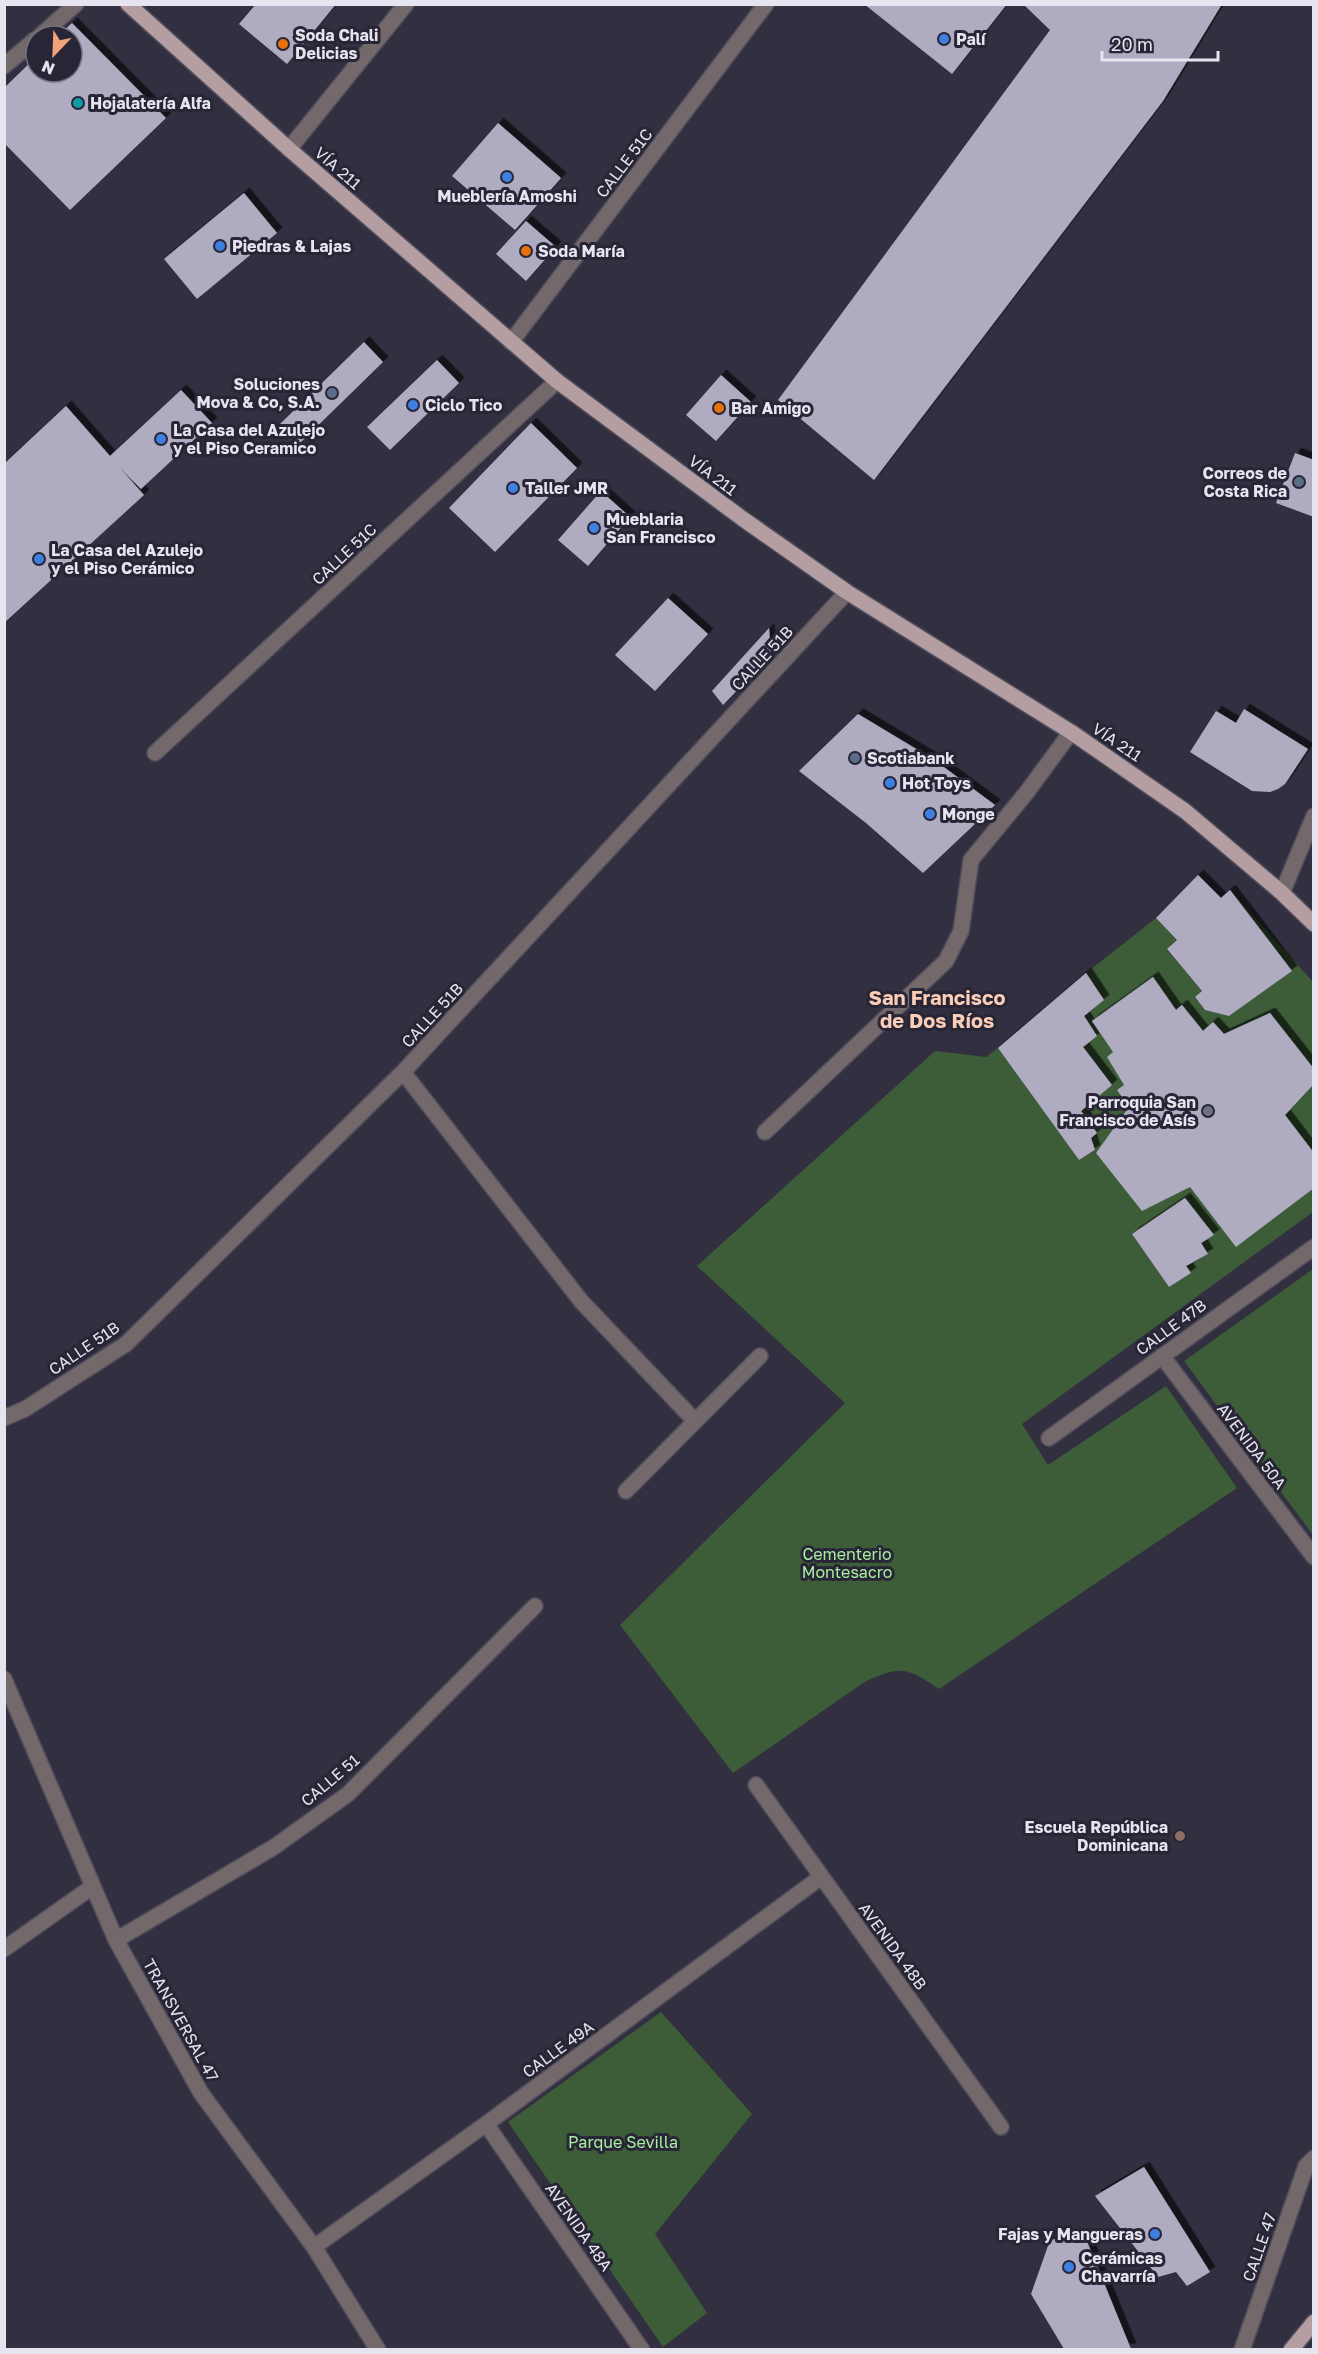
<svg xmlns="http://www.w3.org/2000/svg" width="1318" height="2354" font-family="'Golos Text',sans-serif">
  <defs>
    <filter id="shadow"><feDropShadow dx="5.5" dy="-5.5" stdDeviation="0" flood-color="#0009"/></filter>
  </defs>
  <rect width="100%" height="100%" fill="#322f40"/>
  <!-- green -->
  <path fill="#3c5d38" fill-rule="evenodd" d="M1230,890L1313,982V1212L1022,1424L1048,1465L1166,1386L1237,1488L939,1689C906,1667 900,1665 863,1683L733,1773L620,1625L845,1403L697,1266L935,1051L986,1057L998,1048L1079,1160L1095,1151L1091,1138L1097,1133L1081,1111L1112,1084L1083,1047L1086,973L1156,918L1177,940L1167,950L1202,991L1195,998L1205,1010L1229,1016L1292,971ZM1185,1198L1214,1235L1201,1243L1208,1254L1186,1267L1190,1273L1169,1287L1132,1234Z
    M1313,1269V1535L1184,1361Z
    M661,2012L752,2114L655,2234L707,2313L663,2347L508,2122Z"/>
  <!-- building -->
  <path fill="#afabc1" filter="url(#shadow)" d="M256,4H336L287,64L239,24Z
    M864,4H1007L952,74Z
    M1023,4H1222L1163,101L874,480L778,400L1050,30Z
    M72,23L166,118L70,210L4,143V88L36,57V72H72V36H58Z
    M498,123L561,178L515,230L452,176Z
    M244,193L277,233L197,299L164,259Z
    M526,221L556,247L526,281L496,254Z
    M364,342L383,362L299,444L280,424Z
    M437,360L459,383L390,450L367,427Z
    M721,375L751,402L716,441L686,415Z
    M181,390L212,423L141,489L120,468L144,495L4,623V464L66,406L110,456Z
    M531,423L577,468L495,552L449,508Z
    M1295,453L1314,460V517L1276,503Z
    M601,491L630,517L588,566L558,540Z
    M668,598L708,634L655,691L615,655Z
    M769,628L771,655L723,705L712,691Z
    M1244,709L1308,749L1285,784L1278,789L1270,792L1252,791L1190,752L1216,711L1236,723Z
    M858,714L933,759L995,805L923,873L866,823L799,771Z
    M1198,875L1221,898L1230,890L1292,971L1229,1016L1205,1010L1195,997L1202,991L1167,949L1177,940L1156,918Z
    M1086,973L1104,1000L1084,1016L1097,1036L1083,1047L1112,1085L1081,1111L1097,1133L1091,1138L1095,1150L1079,1160L998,1048Z
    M1153,977L1176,1010L1182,1005L1203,1031L1213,1022L1224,1034L1270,1013L1314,1069V1084L1285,1115L1314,1153V1188L1236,1247L1190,1187L1142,1211L1096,1153L1129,1107L1117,1090L1124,1085L1107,1057L1113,1052L1092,1021Z
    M1185,1198L1214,1235L1201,1243L1208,1254L1186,1266L1191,1273L1169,1287L1132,1234Z
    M1144,2167L1210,2272L1187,2286L1176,2272L1158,2277L1095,2196Z
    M1084,2234L1131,2349H1064L1031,2294L1050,2240Z"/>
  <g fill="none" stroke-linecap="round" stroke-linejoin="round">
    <defs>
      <path id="minor" d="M40,36L76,4
        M4,66L36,39
        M289,149L406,4
        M511,342L766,4
        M155,753L557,381
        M1282,893L1314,816
        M403,1072L581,1301L695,1421
        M765,1132L946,961L961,931L971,860L1027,792L1071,732
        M1162,1356L1314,1557
        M4,1418L25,1409L126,1344L403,1072L847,592
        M1049,1438L1314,1247
        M626,1491L760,1356
        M4,1679L116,1940L201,2093L314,2247L378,2350
        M756,1785L1001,2127
        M116,1940L274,1847L348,1794L535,1606
        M4,1949L92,1887
        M486,2124L642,2350
        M314,2247L486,2124L821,1877
        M1242,2350L1306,2166L1314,2158"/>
      <path id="major" d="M128,4L289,149L557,381L743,519L847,592L1071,732L1185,811L1282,893L1314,924
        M1291,2350L1314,2322"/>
    </defs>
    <!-- minor casing -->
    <use href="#minor" stroke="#4f4c5c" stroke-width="18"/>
    <!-- major casing -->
    <use href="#major" stroke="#4f4c5c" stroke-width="18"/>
    <!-- minor -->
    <use href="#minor" stroke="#73686a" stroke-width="15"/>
    <!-- major -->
    <use href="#major" stroke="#b49ea1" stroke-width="15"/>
  </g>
  <!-- markers -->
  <g fill="#3f7fe0" stroke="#282536" stroke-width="2">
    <circle cx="944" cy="39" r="6"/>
    <circle cx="507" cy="177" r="6"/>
    <circle cx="220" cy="246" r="6"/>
    <circle cx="413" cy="405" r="6"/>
    <circle cx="161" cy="439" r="6"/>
    <circle cx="513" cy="488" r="6"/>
    <circle cx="594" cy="528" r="6"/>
    <circle cx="39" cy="559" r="6"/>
    <circle cx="890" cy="783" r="6"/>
    <circle cx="930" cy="814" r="6"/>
    <circle cx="1155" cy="2234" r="6"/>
    <circle cx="1069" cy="2267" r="6"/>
  </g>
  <g fill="#e8710a" stroke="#282536" stroke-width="2">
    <circle cx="283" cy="44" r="6"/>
    <circle cx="526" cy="251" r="6"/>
    <circle cx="719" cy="408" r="6"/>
  </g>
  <circle fill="#0f9aa8" stroke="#282536" stroke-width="2" cx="78" cy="103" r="6"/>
  <g fill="#5c6f8a" stroke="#282536" stroke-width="2">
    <circle cx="332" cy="393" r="6"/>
    <circle cx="1299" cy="482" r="6"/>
    <circle cx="855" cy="758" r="6"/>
  </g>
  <circle fill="#6b7280" stroke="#282536" stroke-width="2" cx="1208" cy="1111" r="6"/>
  <circle fill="#8d6e63" stroke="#282536" stroke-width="2" cx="1180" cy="1836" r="6"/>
  <g text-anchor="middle" stroke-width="6" stroke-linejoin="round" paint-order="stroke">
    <!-- poi labels -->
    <g font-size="16" font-weight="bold" fill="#e6e4ef" stroke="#282536" text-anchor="start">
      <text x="295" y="41">Soda Chali<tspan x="295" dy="18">Delicias</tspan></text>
      <text x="956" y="45">Palí</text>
      <text x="90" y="109">Hojalatería Alfa</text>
      <text x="507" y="202" text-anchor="middle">Mueblería Amoshi</text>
      <text x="232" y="252">Piedras &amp; Lajas</text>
      <text x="538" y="257">Soda María</text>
      <text x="320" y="390" text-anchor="end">Soluciones<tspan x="320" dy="18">Mova &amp; Co, S.A.</tspan></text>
      <text x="425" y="411">Ciclo Tico</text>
      <text x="731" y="414">Bar Amigo</text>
      <text x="173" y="436">La Casa del Azulejo<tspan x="173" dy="18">y el Piso Ceramico</tspan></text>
      <text x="1287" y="479" text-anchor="end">Correos de<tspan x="1287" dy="18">Costa Rica</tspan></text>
      <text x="525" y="494">Taller JMR</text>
      <text x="606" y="525">Mueblaria<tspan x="606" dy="18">San Francisco</tspan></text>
      <text x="51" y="556">La Casa del Azulejo<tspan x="51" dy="18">y el Piso Cerámico</tspan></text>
      <text x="867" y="764">Scotiabank</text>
      <text x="902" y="789">Hot Toys</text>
      <text x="942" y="820">Monge</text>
      <text x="1196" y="1108" text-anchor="end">Parroquia San<tspan x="1196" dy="18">Francisco de Asís</tspan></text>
      <text x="1168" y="1833" text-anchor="end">Escuela República<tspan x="1168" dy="18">Dominicana</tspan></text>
      <text x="1143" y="2240" text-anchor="end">Fajas y Mangueras</text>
      <text x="1081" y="2264">Cerámicas<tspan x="1081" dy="18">Chavarría</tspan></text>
    </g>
    <!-- street labels -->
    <g font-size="16" fill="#e6e4ef" stroke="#282536">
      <text transform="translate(624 163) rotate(-53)" y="6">CALLE 51C</text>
      <text transform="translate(338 168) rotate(41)" y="6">VÍA 211</text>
      <text transform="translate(713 475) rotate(37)" y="6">VÍA 211</text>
      <text transform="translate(344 554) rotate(-43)" y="6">CALLE 51C</text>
      <text transform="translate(762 658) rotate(-47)" y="6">CALLE 51B</text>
      <text transform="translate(1117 742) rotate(34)" y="6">VÍA 211</text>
      <text transform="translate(432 1015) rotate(-47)" y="6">CALLE 51B</text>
      <text transform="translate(1171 1327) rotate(-36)" y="6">CALLE 47B</text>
      <text transform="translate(84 1348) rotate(-34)" y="6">CALLE 51B</text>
      <text transform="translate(1252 1446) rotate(53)" y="6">AVENIDA 50A</text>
      <text transform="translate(330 1780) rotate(-40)" y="6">CALLE 51</text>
      <text transform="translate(893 1946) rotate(54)" y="6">AVENIDA 48B</text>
      <text transform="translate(181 2020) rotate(61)" y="6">TRANSVERSAL 47</text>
      <text transform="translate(558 2049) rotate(-36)" y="6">CALLE 49A</text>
      <text transform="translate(579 2227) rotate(55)" y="6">AVENIDA 48A</text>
      <text transform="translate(1259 2247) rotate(-71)" y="6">CALLE 47</text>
    </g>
    <!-- park labels -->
    <g font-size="16" fill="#a7ef9e" stroke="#282536">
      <text x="847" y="1560">Cementerio<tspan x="847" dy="18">Montesacro</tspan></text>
      <text x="623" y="2148">Parque Sevilla</text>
    </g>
    <!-- quarter labels -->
    <g font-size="20" font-weight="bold" fill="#facdb6" stroke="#282536">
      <text x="937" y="1005">San Francisco<tspan x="937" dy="23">de Dos Ríos</tspan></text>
    </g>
  </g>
  <!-- border -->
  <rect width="1318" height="2354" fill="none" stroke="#e6e4ef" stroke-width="12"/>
  <!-- north arrow -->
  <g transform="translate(54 54) rotate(203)"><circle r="28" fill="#282536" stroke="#747180" stroke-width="1.5"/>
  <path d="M0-4.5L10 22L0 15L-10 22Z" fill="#f0a278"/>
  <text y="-9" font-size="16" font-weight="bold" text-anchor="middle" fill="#e6e4ef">N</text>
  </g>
  <!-- scale -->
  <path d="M1102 51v9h116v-9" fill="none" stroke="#e6e4ef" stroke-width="3"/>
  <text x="1111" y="51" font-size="18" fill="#e6e4ef" stroke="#282536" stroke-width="4.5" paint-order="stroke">20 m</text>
</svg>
